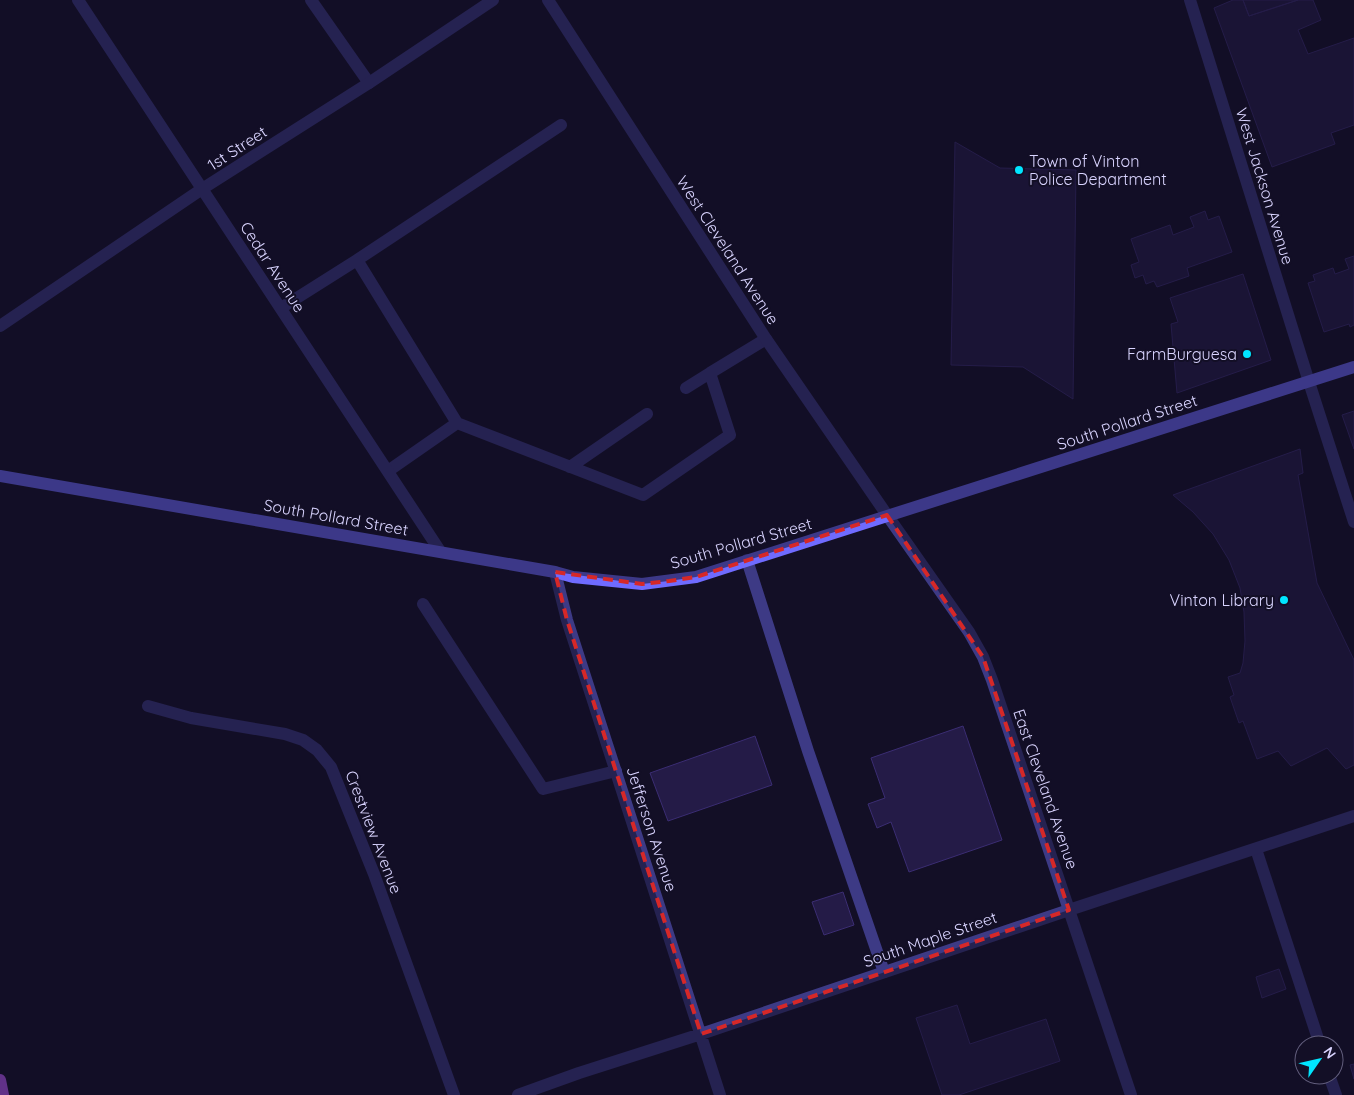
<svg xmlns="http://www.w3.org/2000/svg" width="1354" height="1095" font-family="Quicksand,sans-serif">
  <rect width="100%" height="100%" fill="#130f26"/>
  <!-- building -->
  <path fill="#241b47" stroke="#3b2d73" d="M1233,0H1243L1249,16L1298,0H1313L1321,20L1298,30L1308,54L1354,38V125L1331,133L1335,144L1272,167L1214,8Z
    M1243,0H1298L1249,16Z
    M955,142L1000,168L1076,170L1073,399L1023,367L951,365Z
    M1205,211L1208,220L1219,216L1232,252L1187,268L1189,276L1157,287L1154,281L1146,284L1143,275L1135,278L1131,265L1139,262L1131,239L1170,225L1173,235L1194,227L1190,217Z
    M1354,256V325L1350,327L1349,324L1324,332L1308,283L1315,281L1313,275L1333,268L1335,274L1349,269L1345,259Z
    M1243,274L1271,360L1177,393L1171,324L1178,322L1170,298Z
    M1354,411V449L1342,415Z
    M1300,449L1303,473L1298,475L1317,583L1354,660V765L1346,769L1327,748L1291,766L1278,751L1257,759L1243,721L1239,723L1230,697L1234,695L1228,677L1240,673L1243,663L1245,641L1244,612L1240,588L1229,560L1213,534L1193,512L1173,495Z
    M963,726L1002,840L909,872L891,822L877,828L868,804L885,798L871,758Z
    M755,736L772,785L668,821L650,773Z
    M843,892L854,925L824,935L812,902Z
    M1279,969L1286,989L1262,998L1256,977Z
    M957,1005L970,1044L1046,1019L1060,1061L959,1095H942L916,1018Z
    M1354,1064V1079L1350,1065Z"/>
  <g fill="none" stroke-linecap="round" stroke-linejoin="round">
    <!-- service -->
    <path stroke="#3d3a85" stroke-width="12" d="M311,0L369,83
      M561,125L357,260L457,423L643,495L730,435L710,373L766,339
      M281,308L357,260
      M686,388L710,373
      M570,467L647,414
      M388,471L457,423
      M747,560L808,751L884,972
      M423,604L543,789L616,771
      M1256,849L1320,1045
      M1329,1075L1336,1095"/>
    <!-- minor -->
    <path stroke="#3d3a85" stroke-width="12" d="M78,0L440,551
      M548,0L766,339L887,515L969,632L983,657L992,680L1131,1095
      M1190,0L1309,382
      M0,326L202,189L369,83L493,0
      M555,572L567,620L720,1095
      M148,706L191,718L285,734L303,740L317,750L331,767L374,874L454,1095
      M518,1095L579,1073L701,1034L1069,910L1354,816"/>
    <!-- tertiary -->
    <path stroke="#3d3a85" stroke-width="12" d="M1309,382L1354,522"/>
    <!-- secondary -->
    <path stroke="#6f6bff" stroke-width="12" d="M0,476L555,572L573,577L642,584L696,577L1354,367"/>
    <!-- primary -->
    <path stroke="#c25bff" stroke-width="12" d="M0,1080L3,1095"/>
  </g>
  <!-- marked area -->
  <path d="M0 0H1354V1095H0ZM887,515L983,657L1069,910L701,1034L567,620L555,572L642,584L669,581L696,577Z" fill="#130f26" fill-opacity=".55" fill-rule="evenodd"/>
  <path fill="none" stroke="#d62828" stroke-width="4" stroke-dasharray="10 6" stroke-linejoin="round" d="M887,515L983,657L1069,910L701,1034L567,620L555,572L642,584L669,581L696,577Z"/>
  <!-- markers -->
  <g fill="#00e5ff" stroke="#130f26" stroke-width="2">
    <circle cx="1019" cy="170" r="5"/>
    <circle cx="1247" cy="354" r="5"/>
    <circle cx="1284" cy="600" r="5"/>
  </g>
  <g text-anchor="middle" stroke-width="4" stroke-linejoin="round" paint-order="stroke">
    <!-- street labels -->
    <g font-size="16" fill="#d9d4ff" stroke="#130f26">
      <text transform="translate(237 148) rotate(-33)" y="6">1st Street</text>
      <text transform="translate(1265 186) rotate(73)" y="6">West Jackson Avenue</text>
      <text transform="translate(728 250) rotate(57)" y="6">West Cleveland Avenue</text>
      <text transform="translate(273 267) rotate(57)" y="6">Cedar Avenue</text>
      <text transform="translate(1127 422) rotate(-18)" y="6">South Pollard Street</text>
      <text transform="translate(336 517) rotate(10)" y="6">South Pollard Street</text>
      <text transform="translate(741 543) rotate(-16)" y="6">South Pollard Street</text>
      <text transform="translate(1046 789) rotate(71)" y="6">East Cleveland Avenue</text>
      <text transform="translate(652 829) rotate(72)" y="6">Jefferson Avenue</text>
      <text transform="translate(374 832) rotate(69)" y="6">Crestview Avenue</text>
      <text transform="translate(930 939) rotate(-19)" y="6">South Maple Street</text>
    </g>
    <!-- poi labels -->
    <g font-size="16" fill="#d9d4ff" stroke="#130f26" text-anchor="end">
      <text x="1029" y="167" text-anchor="start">Town of Vinton<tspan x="1029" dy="18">Police Department</tspan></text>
      <text x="1237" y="360">FarmBurguesa</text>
      <text x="1274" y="606">Vinton Library</text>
    </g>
  </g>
  <!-- north arrow -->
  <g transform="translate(1319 1060) rotate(56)"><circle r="24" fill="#130f26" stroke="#625e7d"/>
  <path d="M0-4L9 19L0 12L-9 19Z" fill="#00e5ff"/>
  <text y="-8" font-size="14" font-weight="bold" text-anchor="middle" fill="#d9d4ff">N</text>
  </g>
</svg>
